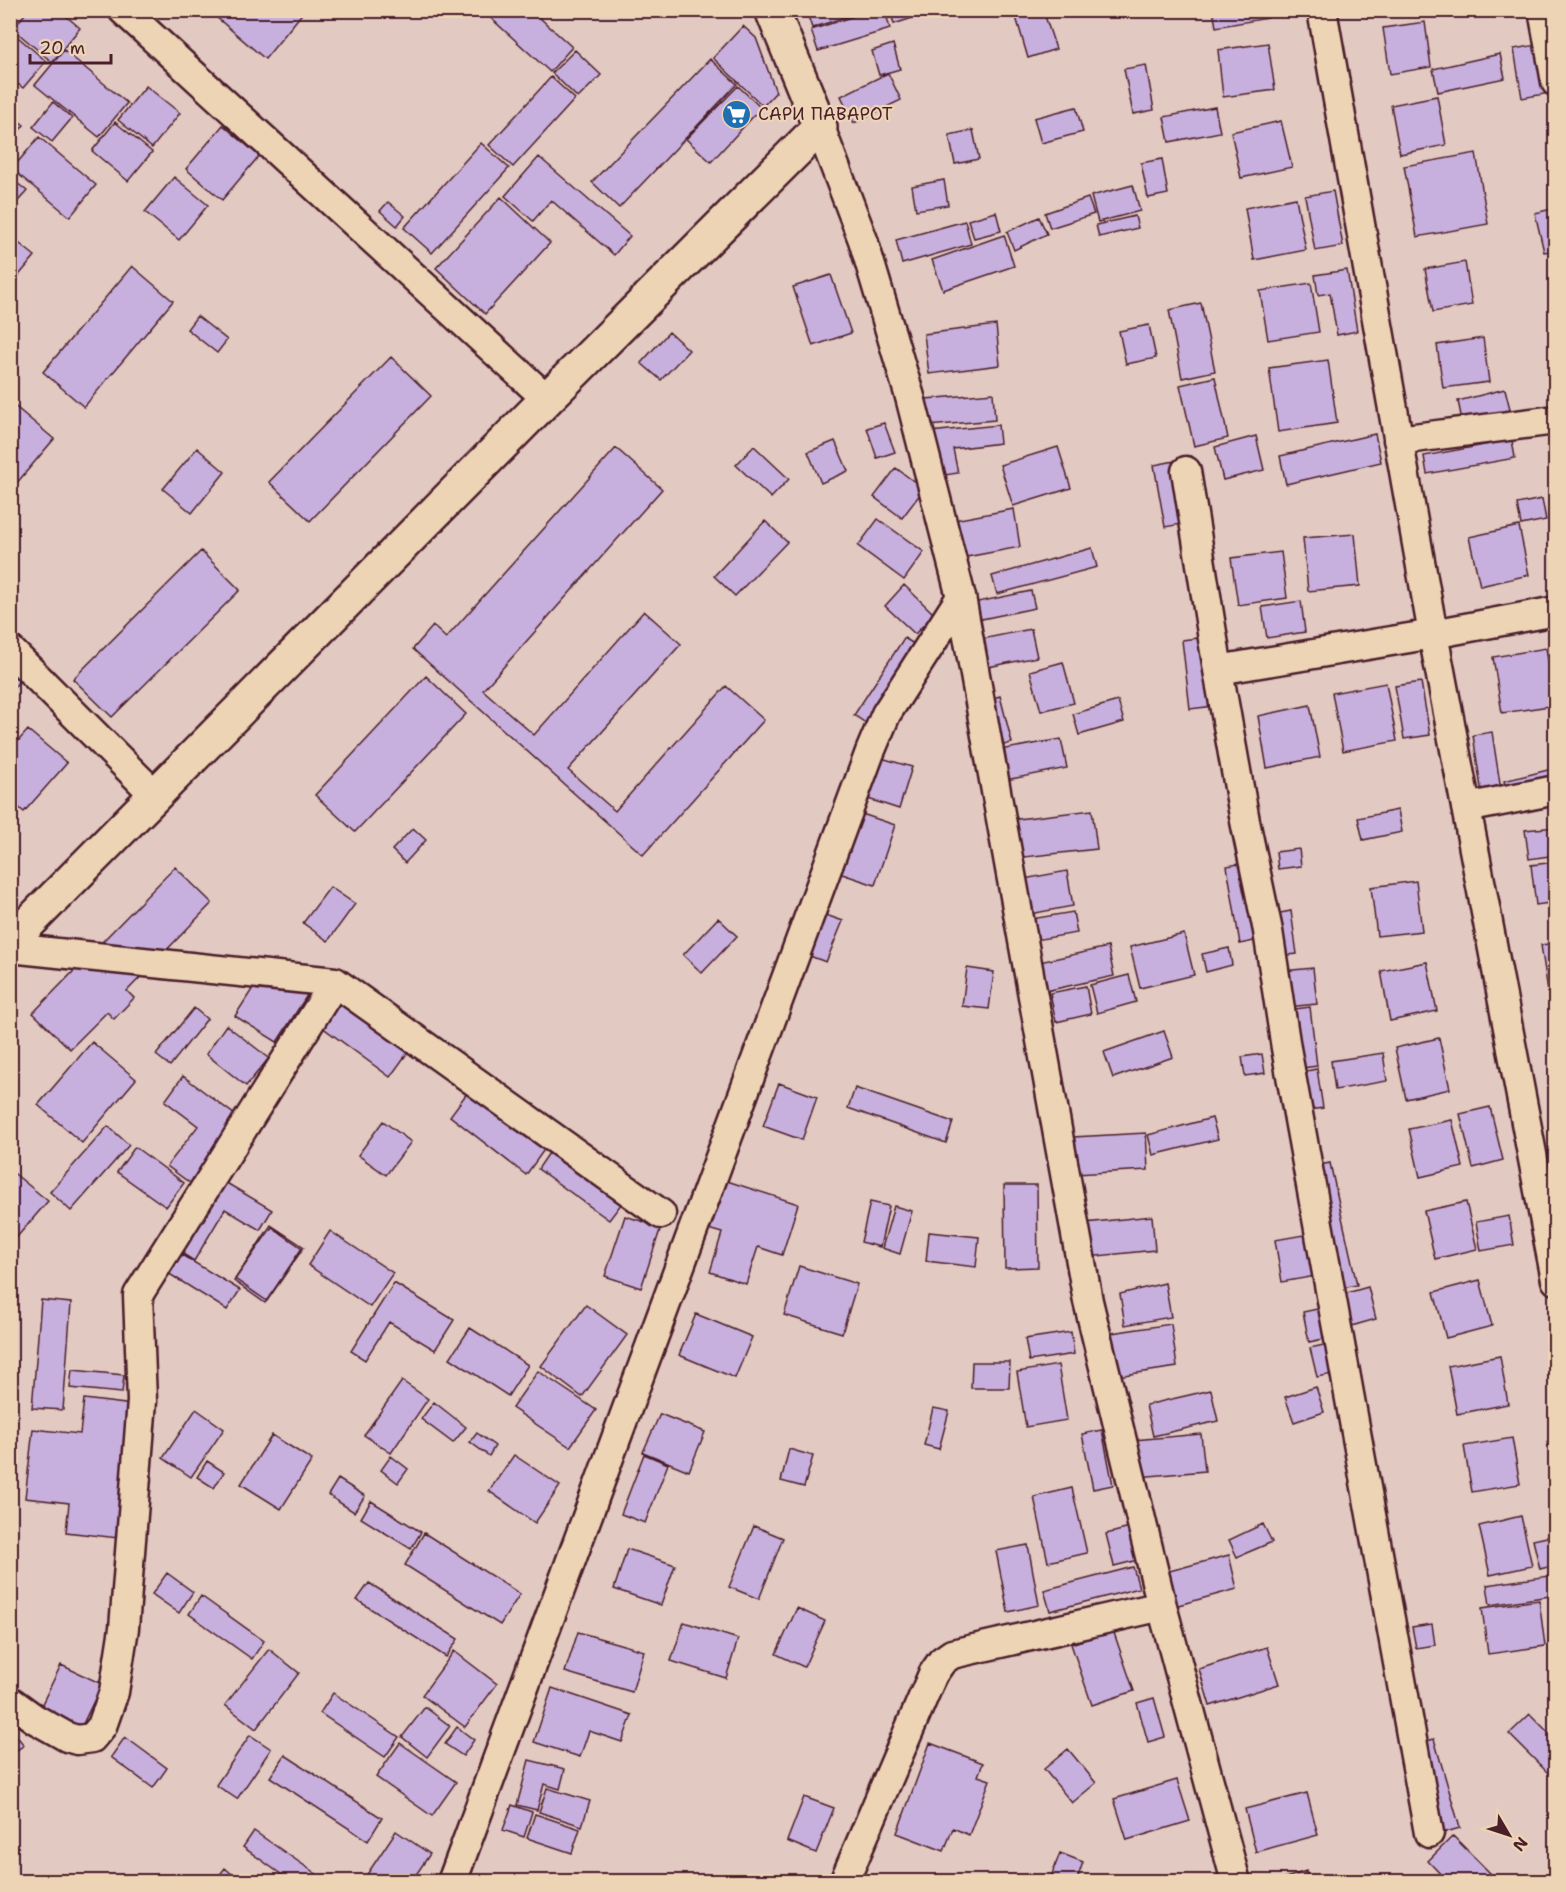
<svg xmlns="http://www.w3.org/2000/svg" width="1566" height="1892" font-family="'Shantell Sans',sans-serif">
  <rect width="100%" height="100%" fill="#e2c9c1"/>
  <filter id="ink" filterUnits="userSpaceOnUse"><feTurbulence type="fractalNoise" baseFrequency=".0167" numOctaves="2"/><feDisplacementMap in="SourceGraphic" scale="12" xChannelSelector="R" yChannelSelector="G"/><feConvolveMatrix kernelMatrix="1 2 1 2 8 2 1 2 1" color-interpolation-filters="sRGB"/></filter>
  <g filter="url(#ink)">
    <!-- building -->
    <path fill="#c8b0de" stroke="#4a1f2b" stroke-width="1.5" d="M28,10H59L80,28L52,62L13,29Z
      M208,10H305L265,59Z
      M482,10H531L572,47L550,72Z
      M806,10H866L812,28Z
      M873,10H885L890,29L818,51L811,30Z
      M890,10H937L894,24Z
      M1014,10H1043L1056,49L1028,58Z
      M1213,10H1266L1268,18L1216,27Z
      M1425,22L1431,67L1390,74L1383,28Z
      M743,26L756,38L776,92L763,106L713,58Z
      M12,32L46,61L23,88L10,78Z
      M1268,43L1275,90L1223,97L1218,50Z
      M893,44L900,69L879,75L872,51Z
      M1542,44L1550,93L1522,98L1514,49Z
      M64,50L127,103L99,137L35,85Z
      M575,50L601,75L578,98L552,73Z
      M1500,54L1505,78L1438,92L1433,69Z
      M710,59L737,84L619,208L592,182Z
      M1146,65L1154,110L1133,114L1124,69Z
      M888,73L901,100L854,123L841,96Z
      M551,77L575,99L513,167L489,145Z
      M146,86L180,113L152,148L118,120Z
      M738,86L761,108L711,162L686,139Z
      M1437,96L1446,145L1400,154L1391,105Z
      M53,102L72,118L52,142L33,127Z
      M1076,107L1083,132L1041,143L1034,118Z
      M1215,107L1220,132L1169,142L1164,117Z
      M10,114L24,125L10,142Z
      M1281,121L1292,167L1241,178L1231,132Z
      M115,122L152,152L128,181L92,151Z
      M223,125L259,156L222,200L186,169Z
      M973,130L979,159L955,164L949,135Z
      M39,137L96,185L70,217L12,169Z
      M481,143L509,168L432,253L404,228Z
      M1476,153L1488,224L1417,237L1404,166Z
      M539,157L630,236L614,255L551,200L533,221L505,196Z
      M1162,159L1168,194L1148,198L1141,163Z
      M174,177L208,205L179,240L145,212Z
      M11,178L27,191L10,210V180Z
      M944,180L948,205L916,210L912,186Z
      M1133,185L1140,211L1098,222L1091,196Z
      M1333,191L1343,246L1315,251L1305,196Z
      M501,197L550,243L485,314L436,268Z
      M1088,198L1094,214L1050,228L1045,213Z
      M1296,198L1306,250L1254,260L1245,208Z
      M388,202L405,216L397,226L380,211Z
      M1556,208V250L1544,252L1535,213Z
      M996,212L1001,231L974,238L968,220Z
      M1135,216L1138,228L1099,237L1096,225Z
      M1039,217L1047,234L1014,250L1007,232Z
      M965,221L971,244L902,264L896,240Z
      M1004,235L1014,266L943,290L932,260Z
      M10,236L35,256L10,286Z
      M1465,262L1472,305L1433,312L1425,269Z
      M132,266L173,301L84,407L43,372Z
      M1347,270L1357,331L1337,335L1330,293L1318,295L1315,275Z
      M831,275L851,333L813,346L793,287Z
      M1311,283L1319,332L1268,340L1260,291Z
      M1201,303L1215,371L1182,378L1169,310Z
      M197,316L227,340L217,353L187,329Z
      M996,325L1000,365L929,374L924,334Z
      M1149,325L1156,358L1126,364L1119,331Z
      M669,332L689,350L661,380L641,363Z
      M1483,338L1489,382L1443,388L1437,345Z
      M391,357L431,396L310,521L269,482Z
      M1328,360L1337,423L1278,432L1269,368Z
      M1215,377L1228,438L1194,446L1180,385Z
      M1505,389L1511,413L1463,425L1458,401Z
      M993,393L995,420L928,426L926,399Z
      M11,403L54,439L10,491V403Z
      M884,423L895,452L877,458L867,428Z
      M998,425L1000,443L953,449L958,473L939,476L930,432Z
      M1375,434L1381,462L1286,484L1280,456Z
      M1256,436L1264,470L1223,480L1215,447Z
      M1512,440L1515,458L1427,474L1424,456Z
      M835,441L848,471L821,483L808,452Z
      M754,446L789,479L771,498L736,465Z
      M1058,447L1071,488L1013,506L1000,465Z
      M197,448L225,472L192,513L163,489Z
      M616,448L662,489L483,690L534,735L644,611L681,644L568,770L615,811L726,686L764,720L643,855L413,649L433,626L446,638Z
      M1175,461L1187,523L1165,527L1154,465Z
      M896,468L924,489L902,518L874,497Z
      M1542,499L1546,520L1521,525L1517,504Z
      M1014,509L1020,547L961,558L954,520Z
      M878,519L924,552L904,580L858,546Z
      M765,521L787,542L735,596L714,576Z
      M1519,526L1529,575L1480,586L1469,537Z
      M1355,534L1360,586L1308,591L1303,538Z
      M1092,548L1097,567L997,594L992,576Z
      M201,551L240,590L112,717L73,679Z
      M1281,552L1287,598L1238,605L1231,558Z
      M904,585L934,614L915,634L885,606Z
      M1031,591L1035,608L977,620L973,603Z
      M1301,601L1305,632L1267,638L1262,607Z
      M1031,629L1037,657L983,668L977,640Z
      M1206,637L1214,706L1190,709L1182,640Z
      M904,638L921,648L870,726L854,715Z
      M1546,648L1556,705L1502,713L1493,657Z
      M1063,662L1074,703L1041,711L1030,671Z
      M10,666L23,677L10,692Z
      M426,676L466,714L355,832L315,795Z
      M1421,682L1430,735L1404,739L1395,686Z
      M1386,683L1397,741L1343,751L1332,693Z
      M1000,696L1012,743L995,747L983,701Z
      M1118,701L1124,722L1079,735L1073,714Z
      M1310,705L1320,757L1267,768L1258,716Z
      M28,730L67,763L24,812L10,800V750Z
      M1492,732L1502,797L1483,801L1473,735Z
      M1061,739L1067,768L1006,780L1000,750Z
      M878,757L912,767L899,809L865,798Z
      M1556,768V785L1508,797L1504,781Z
      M1092,810L1097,849L1015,858L1010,820Z
      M1398,810L1402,832L1363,840L1358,818Z
      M856,812L895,825L875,885L836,872Z
      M1556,827V855L1529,859L1525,830Z
      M413,828L426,840L405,863L392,850Z
      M1299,849L1301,866L1278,869L1276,852Z
      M1249,862L1263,939L1240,944L1227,866Z
      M1556,862V902L1536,905L1531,865Z
      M175,867L212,903L127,991L134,998L114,1019L107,1012L70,1049L33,1013Z
      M1067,871L1073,906L1025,915L1018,880Z
      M1416,881L1422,931L1377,936L1371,887Z
      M330,887L355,904L328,941L303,923Z
      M1291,911L1297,954L1280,956L1275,914Z
      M1073,912L1077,933L1029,941L1025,920Z
      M823,914L843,921L826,962L807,955Z
      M718,918L737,936L702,973L683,955Z
      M1184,934L1194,975L1140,988L1130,947Z
      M1556,943V989L1548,991L1541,945Z
      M1108,947L1114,976L1041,992L1035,963Z
      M1229,948L1232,965L1206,972L1202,954Z
      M271,960L313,986L277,1042L235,1016Z
      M1427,962L1437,1011L1390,1021L1381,971Z
      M967,968L994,972L989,1009L962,1006Z
      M1313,968L1317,1004L1287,1007L1283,971Z
      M1129,975L1136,1002L1097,1013L1090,985Z
      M1086,986L1091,1014L1056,1022L1050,993Z
      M340,995L411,1048L390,1077L318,1024Z
      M1310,1007L1317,1066L1295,1069L1288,1010Z
      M194,1008L207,1019L170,1066L156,1055Z
      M226,1025L269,1058L246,1086L206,1054Z
      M1164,1031L1173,1057L1113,1078L1104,1052Z
      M1439,1038L1450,1089L1406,1099L1395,1048Z
      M92,1042L136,1079L82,1143L38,1105Z
      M1383,1053L1387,1081L1335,1090L1331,1061Z
      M1262,1054L1265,1073L1245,1076L1242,1057Z
      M1317,1069L1323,1108L1302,1111L1296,1073Z
      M183,1076L239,1118L190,1183L167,1166L198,1126L165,1101Z
      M779,1083L817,1097L802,1140L763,1126Z
      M855,1088L953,1122L946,1143L848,1108Z
      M470,1089L546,1147L526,1175L450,1116Z
      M1490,1107L1503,1160L1473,1168L1460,1114Z
      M1212,1118L1218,1139L1153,1155L1148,1135Z
      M1452,1120L1463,1167L1420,1177L1409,1129Z
      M383,1121L411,1142L386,1175L358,1155Z
      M108,1126L129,1145L71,1211L50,1192Z
      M1146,1133L1148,1170L1075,1174L1073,1137Z
      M135,1147L184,1183L166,1207L117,1172Z
      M553,1147L625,1199L609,1220L538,1169Z
      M1330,1163L1357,1285L1337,1289L1310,1167Z
      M10,1170L48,1201L10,1245Z
      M218,1178L272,1210L260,1230L225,1209L194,1261L175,1249Z
      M724,1180L798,1204L782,1255L758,1247L746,1284L710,1272L722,1233L708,1229Z
      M1004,1185H1037L1038,1267L1005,1268Z
      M870,1202L889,1206L880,1247L861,1242Z
      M1466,1202L1477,1249L1435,1259L1424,1211Z
      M894,1206L912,1211L900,1254L882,1248Z
      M625,1216L661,1227L641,1288L605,1276Z
      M1152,1216L1155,1250L1088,1257L1085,1223Z
      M1509,1216L1514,1245L1481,1251L1476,1222Z
      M271,1225L304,1247L267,1301L235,1279Z
      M272,1227L302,1248L265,1303L234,1281Z
      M330,1231L393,1273L370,1307L308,1265Z
      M929,1232L979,1237L976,1267L926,1261Z
      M1309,1234L1316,1276L1282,1282L1275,1240Z
      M175,1251L240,1290L227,1310L163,1270Z
      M799,1266L857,1284L842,1333L784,1315Z
      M1480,1280L1492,1326L1446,1338L1434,1292Z
      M394,1283L454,1320L435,1350L389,1322L365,1360L351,1351Z
      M1165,1283L1171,1317L1125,1325L1120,1294Z
      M1368,1287L1376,1319L1348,1327L1340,1295Z
      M41,1300L71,1303L63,1410L32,1408Z
      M586,1305L627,1335L582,1397L541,1366Z
      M1327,1307L1333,1337L1309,1342L1303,1312Z
      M696,1314L752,1337L735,1378L679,1355Z
      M1171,1324L1177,1367L1111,1377L1105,1334Z
      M470,1328L528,1365L508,1396L450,1358Z
      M1071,1332L1074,1354L1029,1361L1025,1339Z
      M1333,1343L1339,1373L1317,1377L1310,1348Z
      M1500,1356L1508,1404L1457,1414L1448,1366Z
      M972,1362H1010L1009,1388H971Z
      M1058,1365L1067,1420L1026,1427L1017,1372Z
      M72,1370L124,1375L122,1393L70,1388Z
      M538,1371L596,1410L570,1447L512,1408Z
      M402,1381L428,1399L391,1453L364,1435Z
      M1316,1387L1324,1412L1294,1422L1285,1397Z
      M1211,1390L1218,1421L1153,1436L1146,1405Z
      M84,1399L133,1405L118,1538L66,1532L69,1503L25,1498L33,1429L80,1434Z
      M434,1402L466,1427L453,1443L421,1419Z
      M933,1408L949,1411L939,1449L924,1445Z
      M196,1409L224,1429L191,1477L163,1458Z
      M660,1414L705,1432L689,1471L643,1452Z
      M1102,1430L1113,1485L1093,1489L1082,1434Z
      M477,1433L495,1446L489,1456L470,1442Z
      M1201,1434L1205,1471L1138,1477L1134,1440Z
      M272,1435L312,1460L281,1509L241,1484Z
      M1512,1438L1520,1484L1472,1492L1464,1446Z
      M789,1449L813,1456L804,1487L781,1481Z
      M644,1454L668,1464L645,1523L621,1514Z
      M514,1455L560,1486L535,1523L489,1491Z
      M391,1456L408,1469L398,1483L381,1470Z
      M207,1461L224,1472L214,1488L197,1477Z
      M338,1479L365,1496L354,1512L328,1495Z
      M1072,1488L1087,1553L1048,1562L1034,1497Z
      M371,1501L421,1532L411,1549L361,1518Z
      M1521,1516L1532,1566L1490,1575L1479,1526Z
      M1263,1524L1272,1542L1237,1557L1229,1540Z
      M754,1526L783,1538L759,1599L729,1587Z
      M1130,1528L1138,1560L1114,1566L1106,1534Z
      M424,1533L520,1594L500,1625L405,1565Z
      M1556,1535V1565L1540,1569L1533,1540Z
      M1028,1545L1039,1605L1008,1612L996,1551Z
      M627,1549L675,1565L661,1605L614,1589Z
      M1229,1555L1237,1589L1171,1607L1162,1573Z
      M1133,1567L1139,1588L1050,1611L1044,1590Z
      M167,1573L193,1592L179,1613L152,1594Z
      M1556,1575V1595L1490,1605L1487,1585Z
      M369,1583L458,1639L446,1657L357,1600Z
      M201,1596L264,1641L252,1659L189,1614Z
      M1539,1600L1545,1646L1488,1654L1482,1608Z
      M797,1608L825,1621L804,1667L776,1654Z
      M684,1622L738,1639L726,1678L671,1661Z
      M1432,1624L1435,1645L1416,1648L1412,1627Z
      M1113,1630L1134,1691L1092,1705L1071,1644Z
      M578,1632L644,1651L632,1692L565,1672Z
      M1267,1647L1279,1684L1210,1706L1199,1669Z
      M269,1649L299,1673L256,1729L225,1705Z
      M454,1651L497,1684L465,1727L422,1695Z
      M61,1665L102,1684L79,1732L38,1712Z
      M552,1688L632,1715L622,1742L589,1731L580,1757L534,1742Z
      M333,1693L399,1737L385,1757L320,1713Z
      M1154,1698L1165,1737L1148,1742L1137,1703Z
      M425,1707L450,1726L427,1757L402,1737Z
      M1530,1714L1556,1740V1767L1549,1774L1509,1734Z
      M457,1727L474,1740L463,1756L445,1744Z
      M10,1728L24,1745L10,1755Z
      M250,1735L271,1749L237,1799L216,1785Z
      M125,1737L167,1768L153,1788L111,1757Z
      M1434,1739L1460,1828L1442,1833L1416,1744Z
      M400,1743L456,1782L432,1816L376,1777Z
      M930,1743L983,1763L978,1776L990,1780L969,1835L953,1828L944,1851L897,1833Z
      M1068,1749L1096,1783L1072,1803L1044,1769Z
      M285,1755L382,1818L368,1841L270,1777Z
      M529,1760L565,1769L560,1789L544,1784L537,1810L517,1805Z
      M1177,1780L1190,1821L1127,1840L1114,1799Z
      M547,1788L590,1801L582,1826L539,1812Z
      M1307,1793L1318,1835L1256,1852L1245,1809Z
      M804,1797L834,1808L816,1853L787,1841Z
      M512,1805L532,1812L524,1837L503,1830Z
      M535,1814L580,1829L572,1853L527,1838Z
      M254,1831L325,1880L324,1882H292L243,1847Z
      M396,1831L430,1854L411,1882H362Z
      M1453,1836L1499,1882H1448L1428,1861Z
      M1060,1853L1083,1862L1077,1880L1082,1882H1049Z
      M225,1868L241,1882H214Z
      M1306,1871L1309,1882H1274Z"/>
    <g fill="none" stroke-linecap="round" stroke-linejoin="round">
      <defs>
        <path id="street" d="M123,10L547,399
          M1322,10L1433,634L1556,1280
          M1543,10L1556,82
          M820,127L863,240L910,397L961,597L1088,1301L1162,1606L1236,1882
          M1398,440L1556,420
          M1186,471L1218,670L1245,821L1268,931L1286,1048L1429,1833
          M10,650L156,796
          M1218,670L1433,634L1556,611
          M1466,808L1556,790
          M10,948L335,982L138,1295L142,1401L124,1628L114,1692L102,1726L92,1738L77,1740L67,1737L35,1719L10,1701
          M335,982L661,1214
          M452,1882L870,752L886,714L961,597
          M844,1882L933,1674L942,1661L952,1654L1162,1606"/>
        <path id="secondary" d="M10,942L547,399L820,127L772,10"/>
      </defs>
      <!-- street casing -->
      <use href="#street" stroke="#4a1f2b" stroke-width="33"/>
      <!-- secondary casing -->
      <use href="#secondary" stroke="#4a1f2b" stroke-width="38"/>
      <!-- street -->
      <use href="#street" stroke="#edd4b5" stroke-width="28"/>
      <!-- secondary -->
      <use href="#secondary" stroke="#edd4b5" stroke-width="33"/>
    </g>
  </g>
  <!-- icons -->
  <defs>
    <symbol id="supermarket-disc" viewBox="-11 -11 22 22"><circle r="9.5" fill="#1f6fb2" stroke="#edd4b5"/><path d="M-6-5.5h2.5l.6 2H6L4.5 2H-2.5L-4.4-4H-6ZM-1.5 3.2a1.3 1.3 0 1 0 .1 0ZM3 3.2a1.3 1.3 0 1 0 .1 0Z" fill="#fff"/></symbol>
  </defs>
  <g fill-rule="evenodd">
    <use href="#supermarket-disc" x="720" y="98" width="33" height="33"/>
  </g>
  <g text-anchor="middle" stroke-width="4.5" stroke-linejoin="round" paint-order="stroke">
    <!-- poi labels -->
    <g font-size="18" fill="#4a1f2b" stroke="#edd4b5" text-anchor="start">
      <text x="758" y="120">САРИ ПАВАРОТ</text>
    </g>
  </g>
  <!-- margin -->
  <rect width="1566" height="1892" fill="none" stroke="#edd4b5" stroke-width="36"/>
  <rect x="18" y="18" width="1530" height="1856" fill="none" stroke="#4a1f2b" stroke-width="2" filter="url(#ink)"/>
  <!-- north arrow -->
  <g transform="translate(1509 1835) rotate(129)" stroke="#edd4b5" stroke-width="4.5" paint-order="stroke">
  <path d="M0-4.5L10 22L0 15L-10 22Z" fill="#4a1f2b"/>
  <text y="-9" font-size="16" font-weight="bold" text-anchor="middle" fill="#4a1f2b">N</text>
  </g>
  <!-- scale -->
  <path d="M30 54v9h81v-9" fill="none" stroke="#4a1f2b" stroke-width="3"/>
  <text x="39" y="54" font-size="18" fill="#4a1f2b" stroke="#edd4b5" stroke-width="4.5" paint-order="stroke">20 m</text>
</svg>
